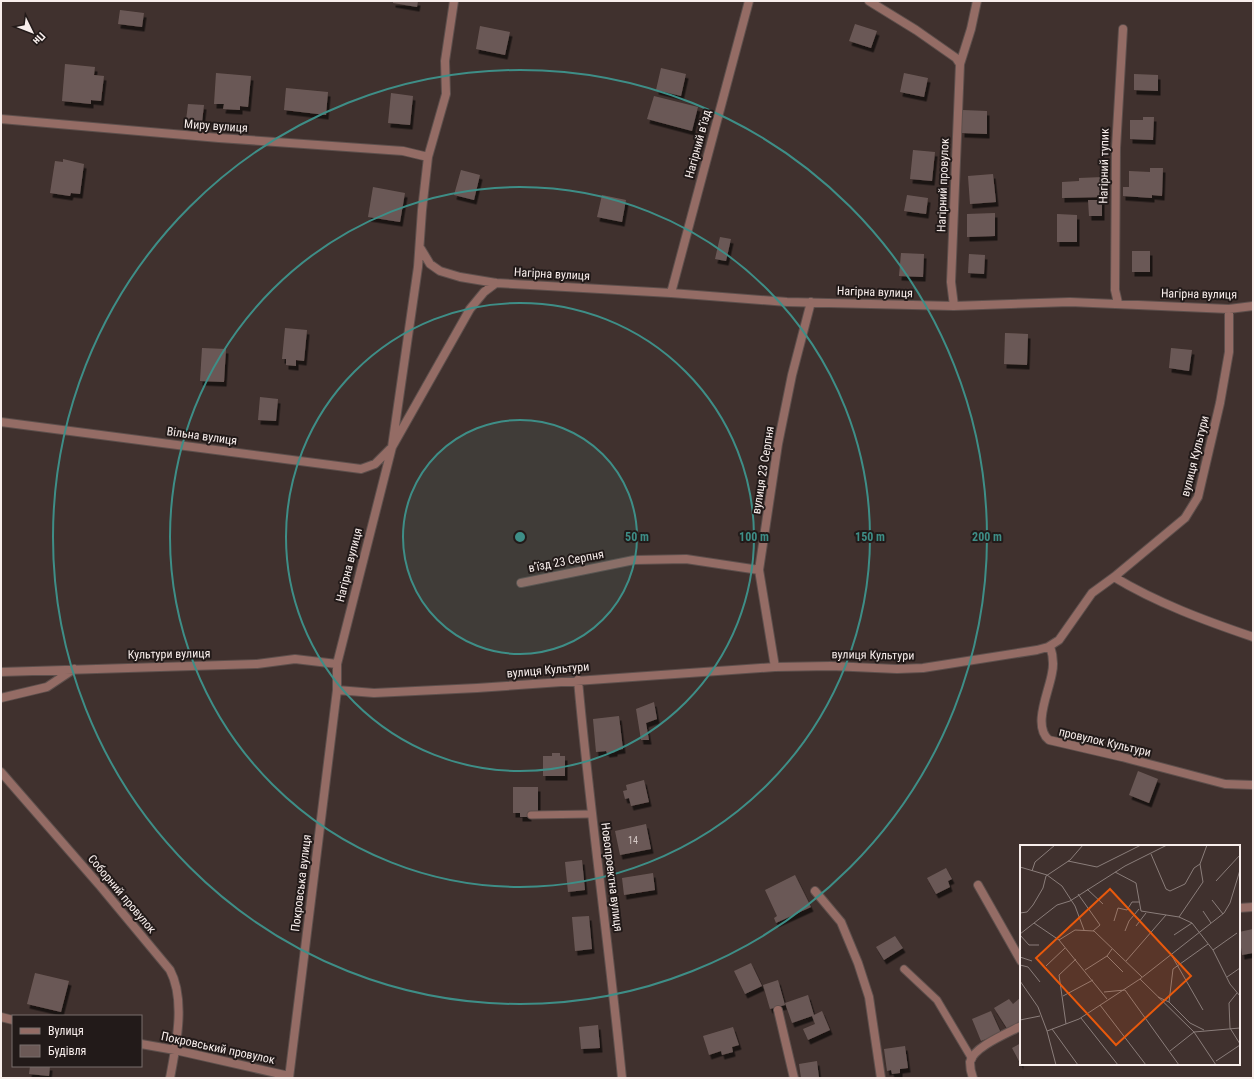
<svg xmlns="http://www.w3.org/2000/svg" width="1254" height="1079" font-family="'Roboto Condensed',sans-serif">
  <defs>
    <filter id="shadow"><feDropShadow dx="2.5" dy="4.5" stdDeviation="0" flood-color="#0009"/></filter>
  </defs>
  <rect width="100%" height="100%" fill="#40312e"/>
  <!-- building -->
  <path fill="#6b5956" filter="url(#shadow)" d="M393,1H418L417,7L393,3Z
    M120,10L144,13L142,27L118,24Z
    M855,24L877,31L871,48L849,41Z
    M480,26L510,32L505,55L476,49Z
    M65,64L95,67L94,75L104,76L101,101L91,100V104L62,101Z
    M661,68L686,74L681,96L656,90Z
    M216,73L251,76L248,107L240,106V110L223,109L224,104H214Z
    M904,73L928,78L924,97L900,92Z
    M1134,74L1158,75V91L1134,90Z
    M286,88L328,92L326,115L284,110Z
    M391,93L413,96L410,125L388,123Z
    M654,96L698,107L692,131L647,119Z
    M188,104L204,105L201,131L185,129Z
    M962,110L987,111V134L962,133Z
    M1143,117H1154L1153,140L1130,139V120H1143Z
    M913,150L935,152L932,181L910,179Z
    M63,159L84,164L80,194L71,193L70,196L50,193L55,161L63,162Z
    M1150,168H1163L1162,196L1152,195V198L1123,196V187H1129V171L1150,172Z
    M461,170L480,175L474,200L454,195Z
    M993,174L996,202L970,204L968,176Z
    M1103,177V197L1062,198V182L1079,181V178Z
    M373,187L405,193L400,222L368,217Z
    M602,195L626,200L622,222L597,217Z
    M907,195L928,198L926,214L904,211Z
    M1088,200H1102V216H1089Z
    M995,213V236L967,237V214Z
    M1057,214L1077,215V242H1057Z
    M720,237L731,239L726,261L715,259Z
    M1132,251H1150V272H1132Z
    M901,253L924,254L923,277L899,276Z
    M969,254L985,255L984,274L968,273Z
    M285,328L307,330L304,361L296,360V366L286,365V359H282Z
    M1005,333L1028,334L1027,365L1004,364Z
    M202,348L226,349L224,382L200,381Z
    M1171,348L1192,350L1189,371L1169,368Z
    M260,397L278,399L276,421L258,420Z
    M654,702L657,719L646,723L649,740H641L636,709Z
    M619,716L623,749L615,750V752L607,753L606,751L596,752L593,719Z
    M552,753H560V756H565V776H543V756H552Z
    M1138,771L1158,779L1149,803L1129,795Z
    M644,780L649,802L631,806L629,798L625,799L623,791L627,790L626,785Z
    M513,787H538V813L528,812L529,817H520V813H513Z
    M646,824L651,849L620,855L615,831Z
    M582,860L585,890L568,892L565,862Z
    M946,868L952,879L948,881L950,887L936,894L927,878Z
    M653,873L655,890L624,895L622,878Z
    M795,875L811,907L776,923L774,918L777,916L765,890Z
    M589,916L592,949L575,951L572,917Z
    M1253,929V953L1242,955L1239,932Z
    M895,936L903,948L884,960L876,947Z
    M751,963L762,986L745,994L734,971Z
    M35,973L69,981L61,1012L27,1004Z
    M778,980L785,1005L770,1009L763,985Z
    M808,995L814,1015L822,1011L830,1030L808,1040L803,1029L815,1024L812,1016L792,1023L785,1003Z
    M1020,998L1021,1022L1008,1030L994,1008L1009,999L1013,1004Z
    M991,1011L1001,1033L981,1041L972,1019Z
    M598,1025L600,1048L581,1049L579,1027Z
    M733,1027L739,1045L732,1047L733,1052L722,1055L721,1051L709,1055L703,1036Z
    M1021,1043V1065L1012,1048Z
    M905,1046L908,1068L900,1069V1073L892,1074L891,1070L887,1071L884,1049Z
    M817,1061L819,1078H801L799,1064Z
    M30,1066H50L49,1076L29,1074Z"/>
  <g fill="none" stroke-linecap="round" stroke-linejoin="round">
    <defs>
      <path id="lane" d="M531,815L592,814
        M904,969L937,1000L972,1059"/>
      <path id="street" d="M869,1L916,30L956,58L960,64L951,282L954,306
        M960,64L971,29L977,1
        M1,119L219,138L403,151L428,157
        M421,249L430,264L440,271L460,277L496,283L671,293L787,302L954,306L1070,302L1229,309L1253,306
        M671,293L749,1
        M1118,303L1115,290L1116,148L1123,29
        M1,422L361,469L375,464L392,447L470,309L484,292L496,283
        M1114,577C1157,603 1206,621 1253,637
        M521,583L634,560L686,559L759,570
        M1050,646C1053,655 1054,664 1052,673C1049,692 1032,726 1049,740L1122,757L1225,784L1253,785
        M775,667L759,570L778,444L792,375L811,302
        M1,672L257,664L295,659L337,664
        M578,680C590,813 609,945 622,1078
        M337,690L374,693L477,688L775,667L831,666L897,669L923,668L1037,650L1048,647L1059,640L1092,593L1114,577L1185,518L1198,497L1220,403L1229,352V309
        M1,698L47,687L74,669
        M1,772L101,887L170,970C186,1000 176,1046 170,1078
        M978,885L1021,961
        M815,891L841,922L858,963L869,997L881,1078
        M1239,908L1253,907
        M778,1010L794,1078
        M1,1017L13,1020
        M141,1044L175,1050L289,1076
        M289,1078L337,690V664L392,447L418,267L422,210L428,157L446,94L445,61L454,1
        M973,1078C971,1073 970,1067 970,1062C973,1047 1008,1033 1021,1026"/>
    </defs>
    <!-- lane casing -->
    <use href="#lane" stroke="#5d4f4c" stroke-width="9"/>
    <!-- street casing -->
    <use href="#street" stroke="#5d4f4c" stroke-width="10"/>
    <!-- lane -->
    <use href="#lane" stroke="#946c65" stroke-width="7"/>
    <!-- street -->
    <use href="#street" stroke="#946c65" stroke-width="8"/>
  </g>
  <!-- distance rings -->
  <circle cx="520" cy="537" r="117" fill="#3e8e87" fill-opacity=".12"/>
  <g fill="none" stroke="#3e8e87" stroke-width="2">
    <circle cx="520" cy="537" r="117"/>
    <circle cx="520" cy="537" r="234"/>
    <circle cx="520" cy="537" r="350"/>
    <circle cx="520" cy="537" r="467"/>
  </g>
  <g text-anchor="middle" stroke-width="4" stroke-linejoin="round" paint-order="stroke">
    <!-- number labels -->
    <g font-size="10" fill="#d5c9c6">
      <text x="633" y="844">14</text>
    </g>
    <!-- street labels -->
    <g font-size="12" fill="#f8eeec" stroke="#221a19">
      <text transform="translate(216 126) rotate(4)" y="4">Миру вулиця</text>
      <text transform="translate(698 144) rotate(-75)" y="4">Нагірний в’їзд</text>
      <text transform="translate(1104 166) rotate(-89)" y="4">Нагірний тупик</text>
      <text transform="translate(943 185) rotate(-88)" y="4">Нагірний провулок</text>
      <text transform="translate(552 274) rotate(3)" y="4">Нагірна вулиця</text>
      <text transform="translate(875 292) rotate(2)" y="4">Нагірна вулиця</text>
      <text transform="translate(1199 294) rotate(1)" y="4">Нагірна вулиця</text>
      <text transform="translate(202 436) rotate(8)" y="4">Вільна вулиця</text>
      <text transform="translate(1195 456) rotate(-76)" y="4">вулиця Культури</text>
      <text transform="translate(763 470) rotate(-81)" y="4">вулиця 23 Серпня</text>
      <text transform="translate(566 561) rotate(-11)" y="4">в’їзд 23 Серпня</text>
      <text transform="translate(349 565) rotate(-76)" y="4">Нагірна вулиця</text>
      <text transform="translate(169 654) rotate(-1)" y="4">Культури вулиця</text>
      <text transform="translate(873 655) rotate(1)" y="4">вулиця Культури</text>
      <text transform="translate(548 670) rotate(-5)" y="4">вулиця Культури</text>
      <text transform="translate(1105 742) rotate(13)" y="4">провулок Культури</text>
      <text transform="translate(612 877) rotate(83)" y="4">Новопроектна вулиця</text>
      <text transform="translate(301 883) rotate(-83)" y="4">Покровська вулиця</text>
      <text transform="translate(122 894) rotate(50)" y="4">Соборний провулок</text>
      <text transform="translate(218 1048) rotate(12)" y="4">Покровський провулок</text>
    </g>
  </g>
  <!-- overview -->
  <g transform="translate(1020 845)">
    <rect width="220" height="220" fill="#40312e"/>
    <path fill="none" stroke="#8a7d7a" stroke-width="1" d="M131,9L146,44L150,46L165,39L174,23L180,19M48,16L77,22L121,0M0,22L27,30L42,41L55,61L64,85M12,26L15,17L35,0M95,27L116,38L121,66L159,72L172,78L193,105L210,139L220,151M196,36L220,10M67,44L83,59M58,49L80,80L73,86M192,55L203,69M183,66L191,78M0,68L7,67L13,60L23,43L26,31L50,15L63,0M159,72L183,37L180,19L187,0M94,76L98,63L107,65L112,57H119M14,78L39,95L87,154M116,81L126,68M105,86L109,76L119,64M0,89L37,60L50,56L105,21L147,0M0,90L9,100H19M154,90L172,78M39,95L55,85L74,86L122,132M193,105L217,88M87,111L103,127M152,111L183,165M0,112L12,116M106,116L146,70M0,120L8,122L20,137M26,121L45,103M65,125L87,111L92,104M207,132L220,123M120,134L174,187L220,183M0,136L18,162L27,186L59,174L120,134L204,68L210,58L220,25M84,147L105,145L159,220M217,148L209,158L210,183L220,199M43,151L73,135M138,152L149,157L170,178L184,185M149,157L153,124L188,99M80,160L126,220M61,173L98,220M0,175L20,171M46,179L39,130L56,114M32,184L58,220M27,186L36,220M150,206L174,187L196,220M196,216L220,200"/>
    <path fill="#e8590c" fill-opacity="0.15" stroke="#e8590c" stroke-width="2" d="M90,44L171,131L96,200L16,113Z"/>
    <rect width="220" height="220" fill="none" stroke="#f8eeec" stroke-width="2"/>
  </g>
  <circle cx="520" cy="537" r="6" fill="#3e8e87" stroke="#221a19" stroke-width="2"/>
  <g font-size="12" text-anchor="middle" font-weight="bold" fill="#3e8e87" stroke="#221a19" stroke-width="4" stroke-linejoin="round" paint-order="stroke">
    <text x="637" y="541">50 m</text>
    <text x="754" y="541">100 m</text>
    <text x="870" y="541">150 m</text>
    <text x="987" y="541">200 m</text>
  </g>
  <!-- border -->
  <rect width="1254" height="1079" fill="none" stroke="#f8eeec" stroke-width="4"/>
  <!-- legend -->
  <rect x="12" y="1015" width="130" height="52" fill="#221a19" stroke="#786f6d"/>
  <rect x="20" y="1028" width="20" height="6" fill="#946c65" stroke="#786f6d"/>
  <text x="48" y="1035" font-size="12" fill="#f8eeec">Вулиця</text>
  <rect x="20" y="1045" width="20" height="12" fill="#6b5956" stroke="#786f6d"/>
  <text x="48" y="1055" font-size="12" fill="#f8eeec">Будівля</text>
  <!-- north arrow -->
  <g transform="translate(32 32) rotate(133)" stroke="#221a19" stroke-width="3" paint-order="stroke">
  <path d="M0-3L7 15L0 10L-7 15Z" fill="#f8eeec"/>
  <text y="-6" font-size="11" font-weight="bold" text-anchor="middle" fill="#f8eeec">Пн</text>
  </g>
</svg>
